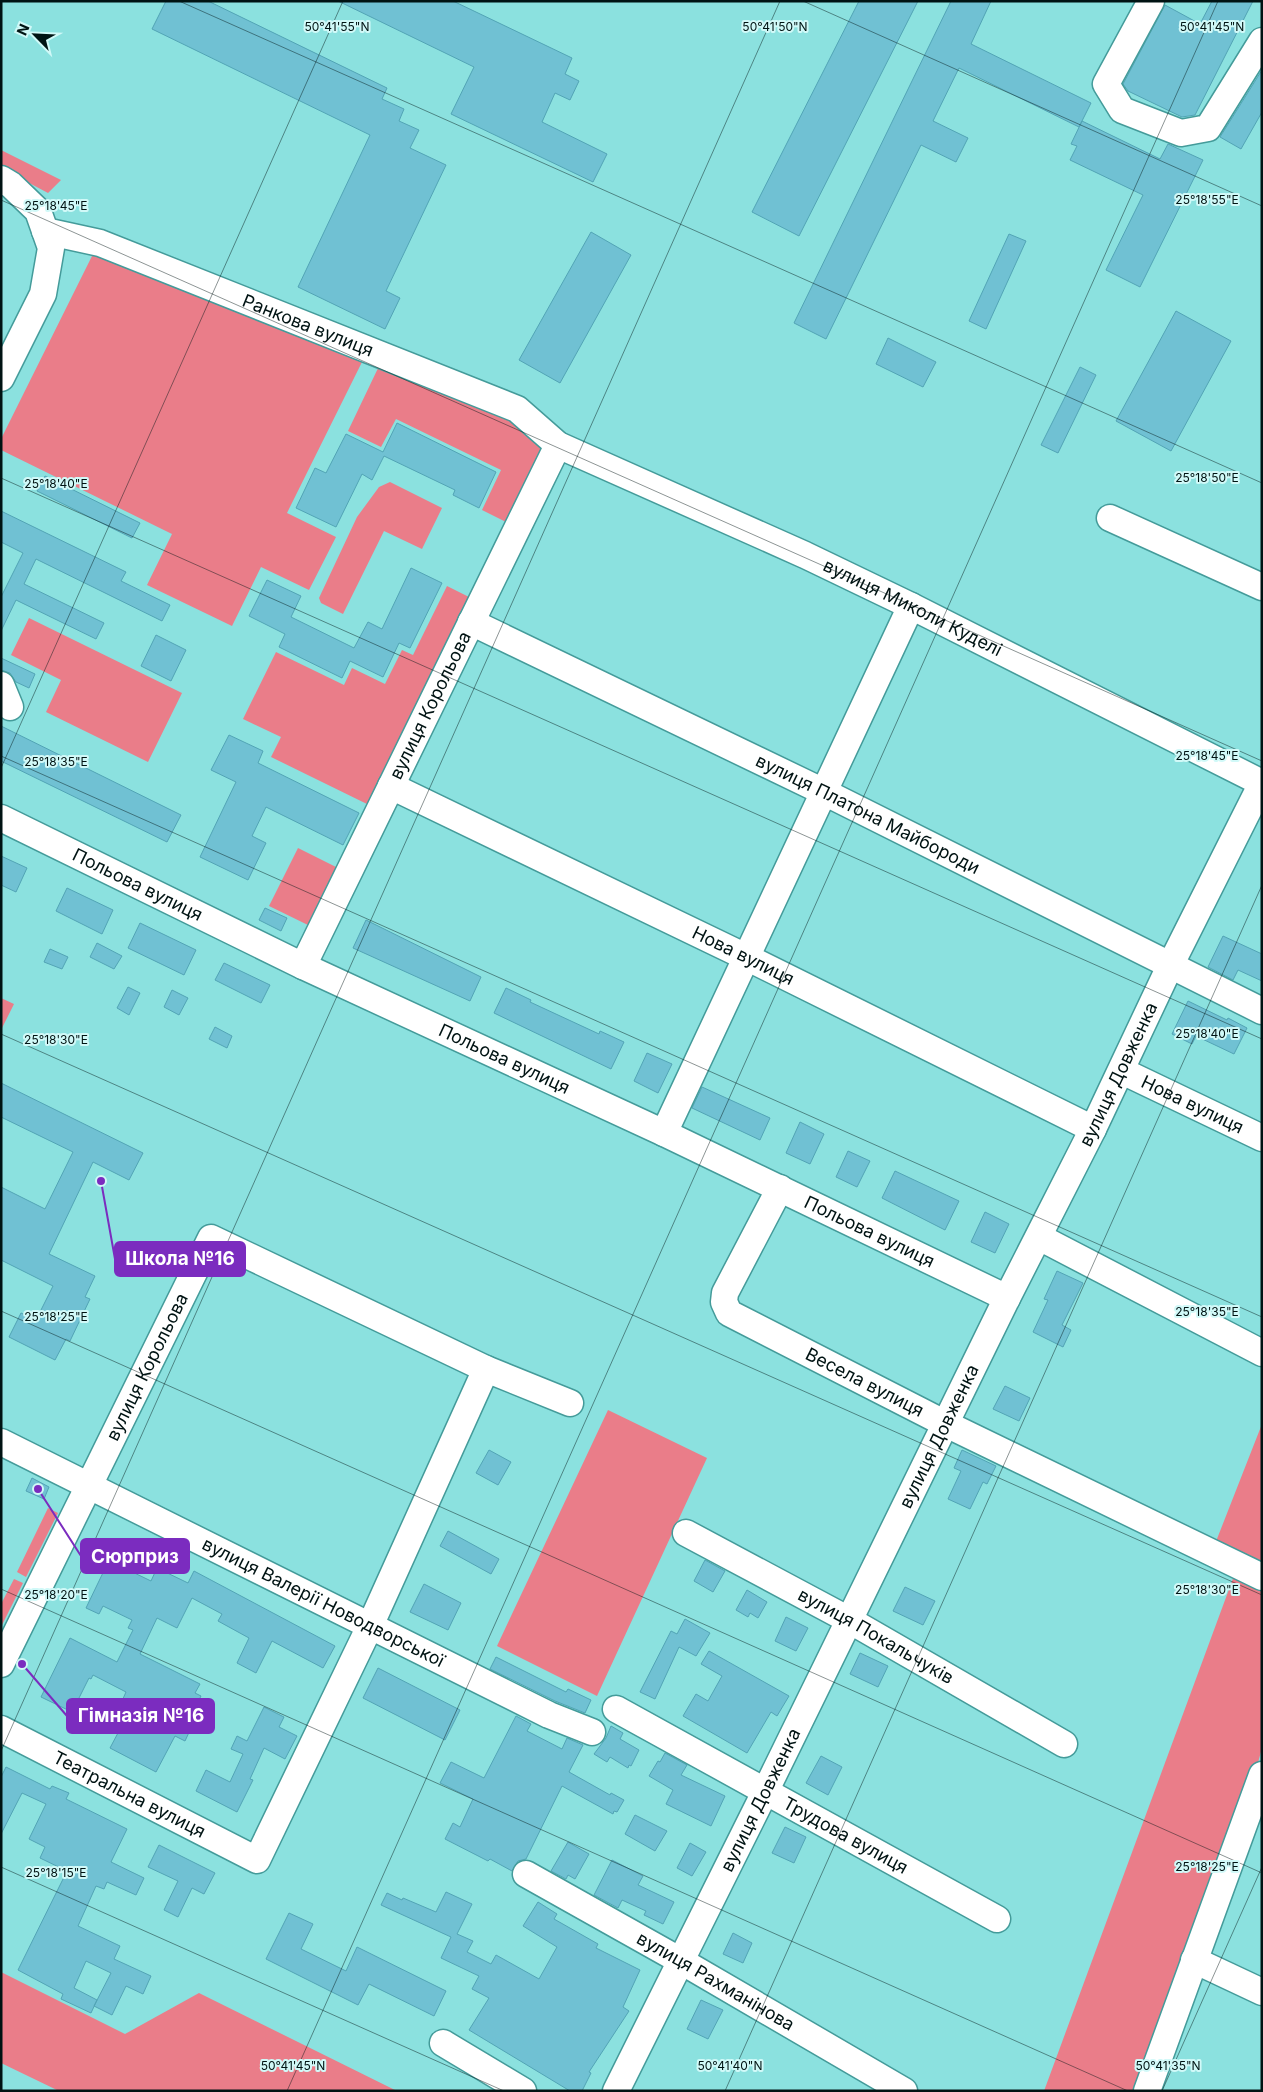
<svg xmlns="http://www.w3.org/2000/svg" width="1263" height="2092" font-family="Inter,sans-serif">
  <rect width="100%" height="100%" fill="#8be1df"/>
  <!-- green -->
  <path fill="#ea7d89" d="M1,150L61,180L48,193L1,168Z
    M95,250L364,358L287,513L336,537L309,590L261,567L232,626L147,585L172,534L1,450V439Z
    M380,364L513,419L546,445L508,523L482,510L501,470L396,419L381,447L348,431Z
    M390,482L442,508L422,549L384,531L343,614L321,603L319,598L357,517L379,487Z
    M447,586L471,598L369,805L271,757L281,737L243,719L276,652L344,685L352,668L385,684L402,650L413,655Z
    M29,618L182,693L148,762L46,712L61,680L11,655Z
    M298,848L338,868L310,926L269,906Z
    M1,998L14,1004L1,1030Z
    M608,1410L707,1458L597,1696L497,1646Z
    M1262,1424V1563L1215,1544Z
    M48,1508L58,1513L26,1577L17,1572Z
    M1235,1573L1262,1589V1748L1250,1792L1137,2091H1044Z
    M14,1579L23,1583L1,1627V1604Z
    M1,1972L125,2034L199,1993L397,2091H59L1,2063Z"/>
  <!-- building -->
  <path fill="#70c1d3" stroke="#52a4b5" d="M166,1H208L387,88L382,99L404,109L399,121L419,130L410,148L446,165L386,291L400,298L385,329L298,287L370,135L152,29Z
    M338,1H453L572,58L565,74L579,81L570,100L555,93L542,122L607,154L593,182L451,114L474,67Z
    M859,1H918L799,236L752,212Z
    M951,1H991L971,44L1091,103L1079,127L959,68L933,121L968,138L956,162L921,145L826,339L794,323Z
    M1212,1H1253L1195,115L1182,117L1128,91L1123,84L1165,5L1200,24Z
    M1262,70V112L1241,149L1220,137Z
    M1082,121L1160,159L1168,144L1203,160L1140,287L1106,270L1143,195L1070,160L1077,146L1071,144Z
    M591,232L631,255L560,383L519,360Z
    M1009,234L1026,241L986,329L969,321Z
    M1176,311L1231,341L1171,451L1116,421Z
    M888,338L936,362L923,387L876,364Z
    M1080,367L1096,375L1058,453L1041,445Z
    M397,423L496,472L479,508L453,495L455,490L384,456L372,480L362,474L336,527L296,508L315,468L326,473L346,434L383,452Z
    M45,476L140,523L132,538L37,491Z
    M1,511L126,572L121,581L170,605L162,621L36,559L24,584L104,623L96,639L16,600L1,631V597L23,553L1,542Z
    M411,568L442,583L410,648L399,643L383,677L350,661L342,678L279,647L285,634L249,616L267,580L301,596L291,617L354,648L368,622L382,629Z
    M156,635L186,650L171,681L141,666Z
    M1,658L35,674L29,688L16,682L10,673L1,670Z
    M1,726L181,815L167,842L1,761Z
    M229,735L263,751L258,763L359,813L343,845L266,807L252,836L266,843L248,880L200,857L236,782L211,770Z
    M1,856L27,868L16,892L1,885Z
    M67,888L113,910L102,934L56,911Z
    M265,908L287,918L281,931L259,920Z
    M366,920L481,977L470,1001L353,948Z
    M140,923L196,950L184,975L128,948Z
    M1223,936L1262,954V981L1238,970L1233,980L1208,967Z
    M97,943L122,956L114,969L90,957Z
    M50,949L68,957L62,969L44,962Z
    M224,963L270,985L261,1003L215,980Z
    M128,987L140,993L129,1015L117,1008Z
    M506,988L531,1000L530,1002L599,1034L600,1031L624,1042L611,1069L494,1013Z
    M172,990L188,998L179,1015L164,1007Z
    M1188,1001L1227,1020L1228,1018L1247,1028L1234,1054L1196,1036L1192,1044L1172,1034Z
    M215,1027L232,1036L227,1048L209,1039Z
    M647,1053L672,1064L658,1093L634,1081Z
    M1,1083L143,1153L129,1180L93,1162L49,1254L95,1276L85,1297L90,1299L70,1341L66,1339L55,1360L9,1337L21,1313L36,1320L53,1286L1,1260V1187L45,1209L73,1152L1,1117Z
    M702,1087L770,1118L760,1140L692,1108Z
    M800,1122L824,1134L810,1164L786,1153Z
    M848,1151L870,1161L857,1187L836,1177Z
    M895,1171L959,1201L945,1230L882,1198Z
    M985,1212L1009,1224L995,1253L971,1242Z
    M1057,1271L1083,1283L1062,1325L1071,1330L1063,1347L1033,1332L1048,1300L1044,1299Z
    M1005,1386L1030,1398L1019,1421L993,1409Z
    M489,1450L511,1462L498,1485L476,1473Z
    M962,1450L996,1466L987,1484L983,1482L970,1509L948,1499L961,1471L954,1468Z
    M32,1478L49,1487L44,1499L26,1491Z
    M448,1531L499,1559L491,1574L440,1546Z
    M112,1554L126,1560L122,1567L151,1581L157,1568L188,1583L194,1571L335,1646L323,1668L272,1641L256,1673L237,1663L249,1638L218,1621L222,1614L192,1598L177,1628L157,1618L140,1654L200,1684L195,1693L201,1696L187,1723L192,1726L185,1741L175,1736L156,1772L110,1748L128,1714L118,1710L126,1692L93,1675L91,1679L89,1678L72,1712L41,1697L70,1638L117,1662L133,1630L128,1628L132,1620L103,1606L99,1614L86,1608Z
    M705,1560L725,1571L713,1592L694,1581Z
    M424,1584L461,1603L448,1630L410,1612Z
    M905,1587L935,1601L923,1625L893,1611Z
    M747,1590L767,1602L758,1618L750,1613L748,1617L736,1610Z
    M786,1617L808,1628L796,1651L775,1641Z
    M685,1619L710,1633L696,1656L679,1647L655,1699L640,1692L671,1631L677,1634Z
    M709,1651L789,1696L777,1716L771,1712L747,1753L683,1716L696,1694L708,1701L722,1676L701,1664Z
    M860,1653L888,1666L878,1687L850,1674Z
    M496,1657L566,1692L568,1689L591,1700L585,1713L555,1701L490,1669Z
    M378,1668L460,1710L445,1740L363,1698Z
    M264,1707L284,1717L279,1727L297,1736L285,1759L264,1748L250,1779L253,1780L237,1812L196,1791L206,1770L230,1782L243,1754L231,1749L237,1736L247,1741Z
    M516,1716L531,1724L527,1731L562,1749L567,1738L583,1745L569,1772L610,1795L611,1793L624,1800L617,1812L614,1811L613,1814L562,1786L526,1859L518,1861L512,1871L490,1859L488,1861L445,1839L453,1823L460,1827L473,1799L440,1783L451,1762L484,1778Z
    M611,1726L623,1733L620,1739L639,1750L631,1766L629,1765L628,1768L610,1757L607,1762L594,1754L606,1738Z
    M665,1753L687,1765L681,1775L725,1796L711,1826L666,1804L673,1790L649,1776L658,1761L660,1762Z
    M821,1756L842,1767L828,1795L806,1783Z
    M6,1767L50,1789L52,1786L69,1793L66,1799L127,1829L111,1862L144,1878L136,1895L107,1882L104,1889L96,1886L78,1926L120,1946L114,1959L151,1976L143,1994L126,1986L112,2015L94,2006L111,1973L86,1961L74,1988L97,2000L91,2013L61,1999L63,1994L18,1970L67,1871L40,1858L45,1847L29,1839L46,1804L22,1793L1,1834V1777Z
    M635,1815L667,1831L655,1851L625,1834Z
    M785,1827L806,1837L794,1863L772,1853Z
    M568,1842L589,1854L575,1879L568,1875L566,1879L551,1871Z
    M690,1843L706,1852L692,1876L677,1868Z
    M159,1845L215,1873L204,1894L192,1888L178,1917L164,1910L178,1881L148,1867Z
    M612,1860L643,1876L638,1885L674,1902L663,1924L644,1915L646,1911L622,1900L618,1908L594,1895Z
    M446,1892L472,1904L457,1934L473,1941L467,1952L491,1964L496,1955L539,1979L557,1947L523,1926L538,1902L557,1914L554,1919L598,1944L596,1948L640,1970L623,2007L629,2011L589,2072L591,2073L582,2091H570L469,2030L489,1998L472,1989L479,1976L441,1958L451,1937L381,1905L387,1893L402,1900L403,1898L436,1912Z
    M289,1913L313,1924L301,1949L346,1971L357,1947L446,1991L434,2016L369,1984L358,2005L266,1959Z
    M733,1933L752,1943L743,1963L723,1954Z
    M701,2000L723,2010L708,2039L687,2029Z"/>
  <g fill="none" stroke-linecap="round" stroke-linejoin="round">
    <defs>
      <g id="minor">
        <path d="M1151,1L1106,84L1122,110L1181,133L1208,128L1262,41"/>
        <path d="M1,179L11,185L38,211L51,248L43,294L1,378"/>
        <path id="s1" d="M45,231L100,243L517,409L558,445L805,555L911,606L1262,783"/>
        <path d="M1110,518L1262,587"/>
        <path id="s2" d="M471,622L824,792L1262,1011"/>
        <path d="M1,685L10,707"/>
        <path id="s3" d="M391,786L746,957L1093,1129"/>
        <path id="s4" d="M1,818L303,966L664,1133L1007,1298"/>
        <path id="s5" d="M303,966L558,445"/>
        <path id="s6" d="M1122,1071L1262,1138"/>
        <path d="M664,1133L911,606"/>
        <path id="s7" d="M780,1188L725,1293L724,1302L729,1313L946,1424L1262,1577"/>
        <path d="M1039,1237L1262,1353"/>
        <path id="s8" d="M1,1442L549,1715L592,1732"/>
        <path id="s9" d="M686,1533L849,1620L1064,1744"/>
        <path id="s10" d="M1,1664L211,1238L486,1369L570,1403"/>
        <path id="s11" d="M616,1709L997,1919"/>
        <path id="s12" d="M1,1729L257,1860L370,1626L486,1369"/>
        <path id="s13" d="M526,1874L681,1961L904,2091"/>
        <path d="M1194,1960L1262,1992"/>
        <path d="M443,2043L523,2091"/>
        <path id="s14" d="M616,2091L765,1792L1007,1298L1093,1129L1170,966L1262,783"/>
        <path d="M1147,2091L1262,1775"/>
      </g>
    </defs>
    <!-- minor casing -->
    <use href="#minor" stroke="#449b9a" stroke-width="29"/>
    <!-- minor -->
    <use href="#minor" stroke="#fff" stroke-width="26"/>
  </g>
  <!-- ticks -->
  <path fill="none" stroke="#001313" stroke-width="1" stroke-opacity="0.45" d="M179,1L1262,483M803,1L1262,206M1,200L1262,761M1,478L1262,1039M1,756L1262,1317M1,768L343,1M1,1034L1262,1595M1,1311L1262,1873M1,1589L1128,2091M1,1751L780,1M1,1867L504,2091M287,2091L1218,1M725,2091L1262,885M1162,2091L1262,1867"/>
  <g text-anchor="middle" stroke-width="4" stroke-linejoin="round" paint-order="stroke">
    <!-- street labels -->
    <g font-size="18" fill="#001313" stroke="#d1f9f8">
      <text dy="6" stroke="none"><textPath href="#s1" startOffset="280">Ранкова вулиця</textPath></text>
      <text dy="6" stroke="none"><textPath href="#s1" startOffset="950">вулиця Миколи Куделі</textPath></text>
      <text dy="6" stroke="none"><textPath href="#s5" startOffset="290">вулиця Корольова</textPath></text>
      <text dy="6" stroke="none"><textPath href="#s2" startOffset="441">вулиця Платона Майбороди</textPath></text>
      <text dy="6" stroke="none"><textPath href="#s4" startOffset="152">Польова вулиця</textPath></text>
      <text dy="6" stroke="none"><textPath href="#s3" startOffset="391">Нова вулиця</textPath></text>
      <text dy="6" stroke="none"><textPath href="#s4" startOffset="558">Польова вулиця</textPath></text>
      <text dy="6" stroke="none"><textPath href="#s14" startOffset="1134">вулиця Довженка</textPath></text>
      <text dy="6" stroke="none"><textPath href="#s6" startOffset="78">Нова вулиця</textPath></text>
      <text dy="6" stroke="none"><textPath href="#s4" startOffset="962">Польова вулиця</textPath></text>
      <text dy="6" stroke="none"><textPath href="#s10" startOffset="331">вулиця Корольова</textPath></text>
      <text dy="6" stroke="none"><textPath href="#s7" startOffset="292">Весела вулиця</textPath></text>
      <text dy="6" stroke="none"><textPath href="#s14" startOffset="730">вулиця Довженка</textPath></text>
      <text dy="6" stroke="none"><textPath href="#s8" startOffset="360">вулиця Валерії Новодворської</textPath></text>
      <text dy="6" stroke="none"><textPath href="#s9" startOffset="216">вулиця Покальчуків</textPath></text>
      <text dy="6" stroke="none"><textPath href="#s12" startOffset="144">Театральна вулиця</textPath></text>
      <text dy="6" stroke="none"><textPath href="#s14" startOffset="325">вулиця Довженка</textPath></text>
      <text dy="6" stroke="none"><textPath href="#s11" startOffset="262">Трудова вулиця</textPath></text>
      <text dy="6" stroke="none"><textPath href="#s13" startOffset="218">вулиця Рахманінова</textPath></text>
    </g>
  </g>
  <g font-size="12" text-anchor="middle" fill="#001313" stroke="#d1f9f8" stroke-width="4" stroke-linejoin="round" paint-order="stroke">
    <text x="337" y="31">50°41'55"N</text>
    <text x="775" y="31">50°41'50"N</text>
    <text x="1212" y="31">50°41'45"N</text>
    <text x="1207" y="204">25°18'55"E</text>
    <text x="56" y="210">25°18'45"E</text>
    <text x="1207" y="482">25°18'50"E</text>
    <text x="56" y="488">25°18'40"E</text>
    <text x="1207" y="760">25°18'45"E</text>
    <text x="56" y="766">25°18'35"E</text>
    <text x="1207" y="1038">25°18'40"E</text>
    <text x="56" y="1044">25°18'30"E</text>
    <text x="1207" y="1316">25°18'35"E</text>
    <text x="56" y="1321">25°18'25"E</text>
    <text x="1207" y="1594">25°18'30"E</text>
    <text x="56" y="1599">25°18'20"E</text>
    <text x="1207" y="1871">25°18'25"E</text>
    <text x="56" y="1877">25°18'15"E</text>
    <text x="293" y="2070">50°41'45"N</text>
    <text x="730" y="2070">50°41'40"N</text>
    <text x="1168" y="2070">50°41'35"N</text>
  </g>
  <!-- callouts -->
  <path fill="none" stroke="#7b2cbf" stroke-width="2" d="M101 1181L115 1259M38 1489L81 1556M22 1664L67 1716"/>
  <g fill="#7b2cbf" stroke="#d1f9f8" stroke-width="2">
    <circle cx="101" cy="1181" r="5"/>
    <circle cx="38" cy="1489" r="5"/>
    <circle cx="22" cy="1664" r="5"/>
  </g>
  <g fill="#7b2cbf" stroke="#7b2cbf" stroke-width="2">
    <rect x="115" y="1242" width="130" height="34" rx="5"/>
    <rect x="81" y="1539" width="108" height="34" rx="5"/>
    <rect x="67" y="1699" width="147" height="34" rx="5"/>
  </g>
  <g font-size="19" text-anchor="middle" font-weight="bold" fill="#fff">
    <text x="180" y="1265">Школа №16</text>
    <text x="135" y="1563">Сюрприз</text>
    <text x="141" y="1722">Гімназія №16</text>
  </g>
  <!-- border -->
  <rect width="1263" height="2092" fill="none" stroke="#001313" stroke-width="5"/>
  <!-- north arrow -->
  <g transform="translate(35 35) rotate(294)" stroke="#d1f9f8" stroke-width="4" paint-order="stroke">
  <path d="M0-4L9 19L0 12L-9 19Z" fill="#001313"/>
  <text y="-8" font-size="14" font-weight="bold" text-anchor="middle" fill="#001313">N</text>
  </g>
</svg>
